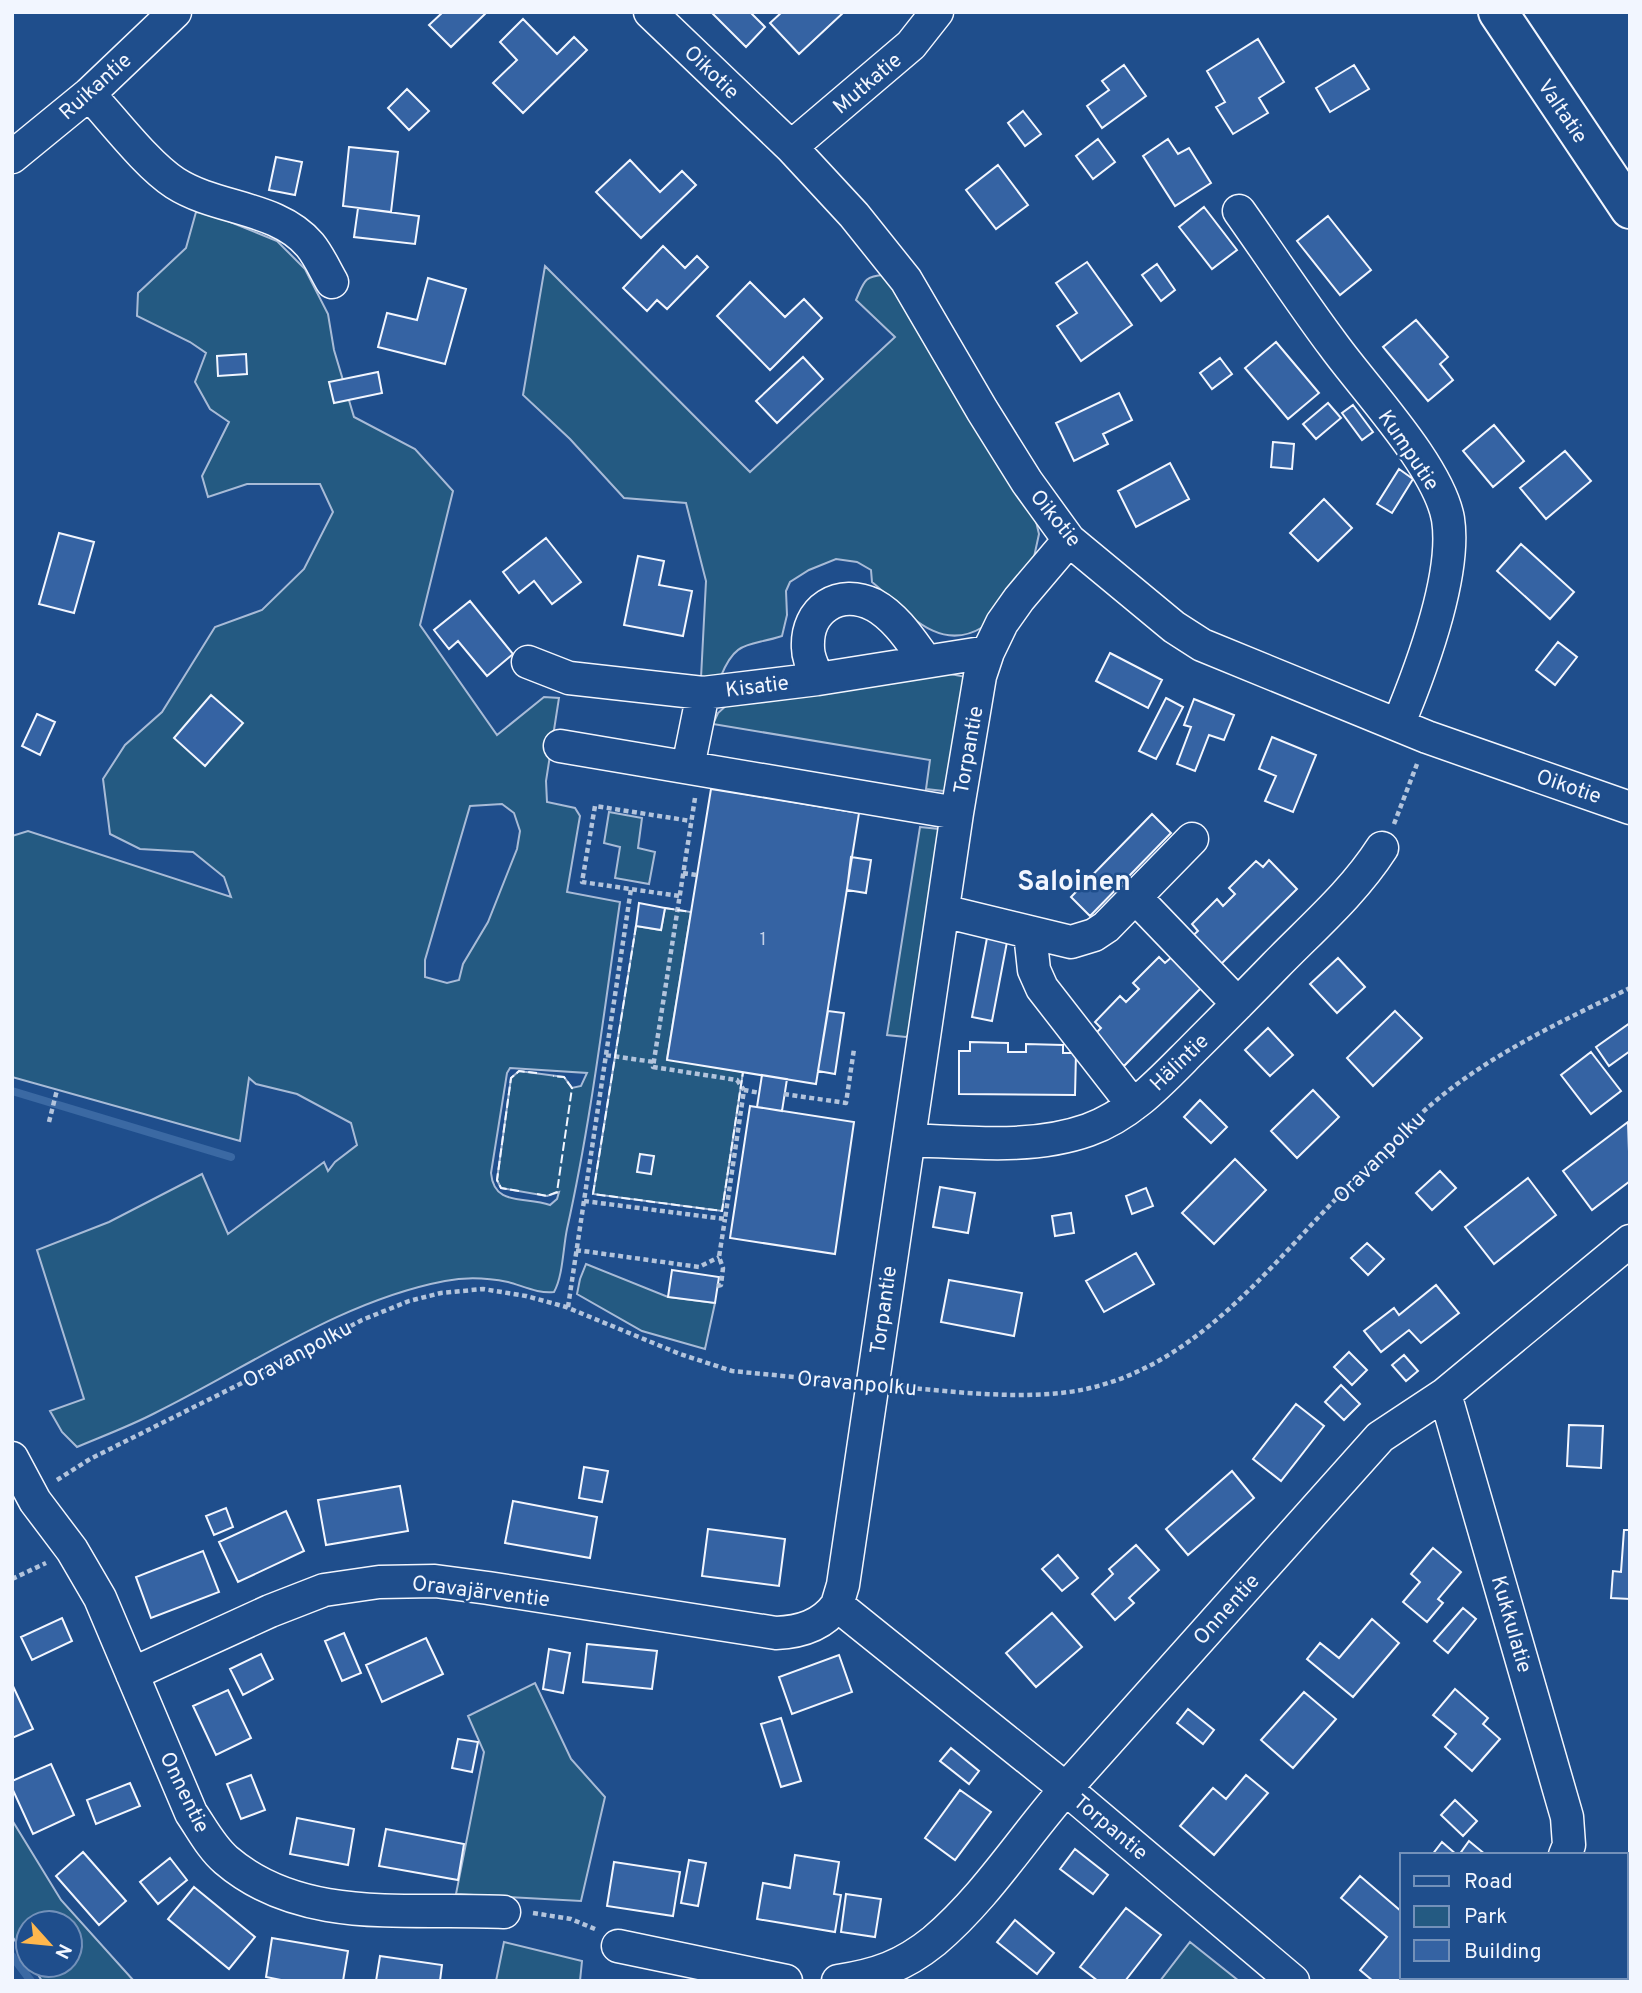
<svg xmlns="http://www.w3.org/2000/svg" width="1642" height="1993" font-family="Overpass,sans-serif">
  <rect width="100%" height="100%" fill="#1f4e8c"/>
  <!-- green -->
  <path fill="#245a82" stroke="#a8bbd7" stroke-width="2" fill-rule="evenodd" d="M196,212L208,213L277,241L305,269L328,314L334,350L354,417L415,449L453,491L420,625L497,735L544,697L559,698L546,781L547,802L575,808L580,816L567,892L620,902C604,1011 591,1122 567,1229C563,1248 563,1276 554,1292C539,1294 523,1286 508,1282C488,1278 465,1277 445,1281C340,1301 249,1367 155,1413C130,1426 103,1436 77,1447L62,1432L50,1411L84,1399L37,1250L109,1222L202,1174L228,1234L324,1162L328,1171L335,1162L357,1145L351,1123L297,1094L256,1084L249,1078L240,1141L12,1077V836L28,831L231,897L224,877L193,852L140,849L110,834L103,779L125,745L162,712L215,627L262,610L304,569L333,512L320,484H247L208,497L202,476L229,422L210,409L195,382L206,353L190,342L137,316L138,293L186,248ZM502,804L514,813L520,831L517,849L488,922L463,964L459,980L447,983L425,977V960L470,806ZM510,1068L587,1073L581,1086L572,1088L564,1077L519,1071L511,1078L497,1180L501,1188L547,1196L559,1192L557,1199L550,1205C525,1196 494,1207 491,1173L507,1073Z
    M545,266L750,472L895,337L856,300C864,282 864,276 884,275L1033,509L1039,534L1034,557L983,627C937,655 905,609 872,582L871,570L857,562L836,559L809,570L790,582L786,591L787,615L782,636C748,647 736,639 721,676L701,678L706,581L686,503L624,498L570,439L523,395Z
    M940,672L966,677L950,786L944,791L926,789L930,760L713,724L718,713L728,704Z
    M609,812L642,818L638,848L655,852L649,884L615,878L620,847L604,843Z
    M920,827L939,829L911,1033L906,1037L887,1035Z
    M665,908L691,912L667,1059L743,1072L722,1211L593,1194L636,926L661,930Z
    M586,1264L668,1297L715,1303L705,1349L642,1331L577,1294L580,1279Z
    M535,1683L571,1759L605,1797L581,1901L456,1894L484,1752L468,1716Z
    M12,1820L61,1900L134,1981H42L32,1965H70V1923H28V1960L12,1936Z
    M504,1942L582,1961L580,1981H496Z
    M1190,1942L1239,1981H1160Z"/>
  <g fill="none" stroke-linecap="round" stroke-linejoin="round">
    <!-- stream -->
    <path stroke="#3b69a3" stroke-width="8" d="M12,1091L231,1157
      M12,1956L31,1981"/>
  </g>
  <!-- building -->
  <path fill="#3563a3" stroke="#f2f6ff" stroke-width="2" d="M443,12H487L451,47L429,25Z
    M711,12H750L765,27L746,47Z
    M782,12H844L799,54L770,23Z
    M523,19L557,54L574,37L587,50L523,113L493,83L517,60L500,42Z
    M1258,39L1284,82L1259,98L1268,113L1233,134L1216,107L1225,102L1207,71Z
    M1124,65L1146,96L1102,128L1087,106L1109,90L1102,81Z
    M1354,65L1369,89L1330,112L1316,88Z
    M407,89L429,111L409,130L388,108Z
    M1023,111L1041,134L1025,146L1008,123Z
    M1098,139L1115,162L1093,179L1076,156Z
    M1168,139L1178,154L1189,148L1211,183L1175,206L1143,156Z
    M349,147L398,152L391,212L343,206Z
    M276,157L302,162L295,195L269,190Z
    M630,160L660,192L682,171L696,185L641,238L596,192Z
    M998,165L1028,205L996,229L966,190Z
    M1204,207L1237,250L1212,269L1179,227Z
    M358,208L419,216L415,244L354,237Z
    M1328,216L1371,270L1340,295L1297,241Z
    M663,246L685,268L697,256L708,267L667,309L657,300L647,311L623,288Z
    M1087,262L1132,325L1081,361L1057,326L1077,313L1056,283Z
    M1157,264L1175,290L1161,301L1142,275Z
    M428,278L466,289L445,364L378,347L387,313L417,320Z
    M750,282L785,317L804,299L822,318L770,370L717,316Z
    M1416,320L1448,357L1440,364L1453,380L1428,401L1383,347Z
    M1276,342L1319,393L1288,419L1245,368Z
    M246,354L247,374L218,376L217,356Z
    M803,357L823,379L777,423L756,401Z
    M1220,358L1232,374L1212,389L1200,373Z
    M378,372L382,393L334,403L329,382Z
    M1119,393L1132,420L1103,434L1108,444L1074,461L1056,423Z
    M1328,403L1341,418L1316,439L1303,424Z
    M1353,405L1373,432L1362,440L1342,413Z
    M1494,425L1524,461L1493,487L1463,451Z
    M1273,442L1294,444L1292,469L1271,467Z
    M1565,451L1591,481L1546,519L1520,488Z
    M1170,463L1189,499L1136,527L1118,491Z
    M1399,469L1413,479L1392,513L1377,504Z
    M1324,499L1352,528L1318,561L1290,533Z
    M59,533L94,542L74,613L39,604Z
    M546,538L581,582L552,604L534,581L519,593L503,572Z
    M1521,544L1574,592L1550,619L1497,571Z
    M638,556L664,561L659,585L692,591L683,636L624,625Z
    M470,601L513,654L487,676L458,641L449,649L434,630Z
    M1558,642L1577,657L1555,685L1536,670Z
    M1110,653L1162,680L1148,708L1096,681Z
    M211,695L243,723L205,766L174,738Z
    M1166,698L1183,707L1156,759L1139,751Z
    M1194,699L1234,715L1224,740L1209,735L1195,771L1177,764L1191,727L1184,725Z
    M37,714L55,722L40,755L22,746Z
    M1272,737L1316,755L1293,812L1265,801L1276,776L1259,769Z
    M711,789L859,813L816,1084L667,1060Z
    M1152,814L1171,833L1090,916L1071,897Z
    M851,857L871,860L866,893L847,890Z
    M1269,860L1297,889L1217,968L1189,939L1198,931L1192,924L1217,899L1223,906L1235,894L1229,888L1256,861L1263,867Z
    M639,903L665,908L661,930L636,926Z
    M987,938L1007,942L992,1021L972,1017Z
    M1174,955L1204,985L1124,1066L1093,1036L1101,1028L1095,1022L1120,996L1126,1002L1139,989L1133,983L1159,957L1165,963Z
    M1338,958L1365,987L1337,1013L1310,984Z
    M828,1011L844,1013L835,1074L818,1071Z
    M1395,1011L1422,1038L1373,1086L1347,1058Z
    M1630,1023V1051L1609,1066L1596,1047Z
    M1268,1028L1293,1055L1270,1076L1245,1050Z
    M970,1042L1008,1043V1052H1026V1044L1063,1045V1053H1076L1075,1095L959,1094V1051H970Z
    M1591,1052L1621,1091L1591,1114L1561,1075Z
    M762,1075L787,1079L782,1111L757,1107Z
    M1313,1090L1339,1117L1297,1158L1271,1131Z
    M1200,1100L1227,1127L1211,1143L1184,1117Z
    M750,1106L854,1122L835,1254L730,1238Z
    M1628,1122L1630,1181L1592,1210L1563,1171Z
    M640,1154L654,1156L651,1174L637,1172Z
    M1235,1159L1266,1190L1214,1244L1182,1213Z
    M1440,1171L1456,1188L1432,1210L1416,1193Z
    M1528,1178L1556,1215L1494,1264L1465,1227Z
    M940,1187L975,1193L968,1233L933,1227Z
    M1146,1188L1153,1206L1132,1214L1126,1196Z
    M1071,1213L1074,1233L1055,1236L1052,1216Z
    M1367,1243L1384,1259L1368,1275L1351,1258Z
    M1136,1253L1154,1284L1104,1312L1086,1281Z
    M672,1270L719,1277L715,1303L668,1297Z
    M949,1280L1022,1293L1014,1336L941,1322Z
    M1436,1285L1459,1313L1421,1343L1409,1330L1381,1352L1364,1331L1394,1308L1399,1315Z
    M1349,1352L1367,1370L1352,1385L1334,1367Z
    M1404,1355L1418,1371L1406,1381L1392,1365Z
    M1341,1385L1360,1404L1344,1420L1325,1402Z
    M1296,1404L1324,1426L1281,1481L1253,1459Z
    M1569,1425L1603,1426L1601,1468L1567,1466Z
    M584,1467L608,1471L602,1502L579,1498Z
    M1232,1471L1254,1498L1188,1555L1166,1529Z
    M400,1486L408,1531L326,1545L318,1500Z
    M513,1501L597,1517L590,1558L505,1543Z
    M226,1508L233,1527L214,1535L206,1516Z
    M286,1511L304,1551L238,1582L219,1542Z
    M708,1529L785,1539L779,1586L702,1576Z
    M1624,1530H1630V1599L1611,1598L1613,1571L1621,1572Z
    M1136,1545L1159,1570L1129,1598L1134,1603L1115,1620L1092,1594L1113,1574L1109,1569Z
    M1433,1548L1461,1572L1438,1599L1443,1603L1427,1622L1403,1602L1420,1582L1411,1574Z
    M203,1551L219,1592L151,1618L136,1577Z
    M1058,1555L1078,1578L1062,1591L1042,1569Z
    M1463,1608L1476,1619L1448,1653L1434,1641Z
    M1052,1613L1082,1647L1036,1687L1006,1653Z
    M62,1618L72,1641L32,1660L21,1637Z
    M1372,1619L1399,1643L1353,1697L1307,1659L1320,1643L1339,1658Z
    M344,1633L361,1673L342,1681L325,1641Z
    M426,1638L443,1674L382,1702L366,1665Z
    M587,1644L657,1651L652,1689L583,1682Z
    M549,1649L570,1653L563,1693L543,1689Z
    M261,1654L273,1679L243,1695L230,1669Z
    M839,1655L852,1692L792,1714L779,1677Z
    M12,1684L33,1729L12,1738Z
    M1455,1689L1488,1718L1483,1724L1500,1739L1472,1771L1445,1747L1456,1734L1433,1715Z
    M228,1690L251,1738L216,1755L193,1706Z
    M1304,1692L1336,1719L1293,1768L1261,1740Z
    M1188,1709L1214,1730L1203,1744L1177,1723Z
    M781,1718L801,1781L781,1787L761,1724Z
    M458,1739L478,1742L472,1772L452,1768Z
    M951,1748L979,1771L969,1784L940,1761Z
    M51,1764L74,1815L33,1834L12,1788V1781Z
    M251,1775L265,1810L241,1819L227,1784Z
    M1246,1775L1268,1793L1214,1855L1180,1826L1213,1788L1226,1799Z
    M130,1783L140,1806L96,1824L87,1800Z
    M960,1790L991,1812L955,1860L925,1838Z
    M1455,1800L1477,1821L1463,1836L1441,1815Z
    M297,1818L354,1829L348,1865L290,1854Z
    M386,1829L464,1844L458,1880L379,1866Z
    M1469,1841L1486,1855H1459Z
    M1442,1842L1457,1855H1432Z
    M1075,1849L1108,1875L1093,1894L1060,1869Z
    M83,1852L126,1901L99,1925L56,1876Z
    M795,1855L839,1862L834,1894L841,1895L835,1932L757,1919L763,1883L790,1888Z
    M170,1858L187,1880L158,1904L140,1882Z
    M689,1860L706,1863L698,1906L681,1903Z
    M614,1862L680,1872L673,1916L607,1906Z
    M1360,1876L1402,1912V1977L1399,1981H1373L1360,1970L1387,1937L1341,1898Z
    M194,1887L255,1937L229,1969L168,1919Z
    M846,1894L881,1899L875,1937L841,1932Z
    M1126,1908L1161,1935L1125,1981H1098L1080,1967Z
    M1015,1920L1054,1953L1037,1974L997,1942Z
    M1626,1934L1630,1937V1958L1627,1961Z
    M272,1938L348,1951L343,1981H286L266,1977Z
    M380,1956L442,1965L440,1981H376Z"/>
  <g fill="none" stroke-linecap="round" stroke-linejoin="round">
    <defs>
      <path id="minor" d="M650,12L791,147L854,215L906,280L982,410L1027,482L1069,540L1174,627L1202,645L1427,737L1630,808
        M89,94C113,120 147,165 175,183C217,210 277,206 310,245C319,256 325,270 332,282
        M791,147L911,45L937,12
        M12,157L89,94L175,12
        M1239,211C1271,256 1301,302 1334,346C1366,390 1439,467 1448,519C1457,576 1420,672 1398,725
        M1069,540L1019,599L1002,623L988,652L980,676L957,813L843,1585L837,1605L1066,1789L1293,1981
        M528,662L569,678L703,693L818,679L988,652
        M818,679C814,669 808,659 808,648C806,609 839,588 874,605C896,617 911,641 925,660
        M560,746L957,813
        M688,767L703,693
        M1135,897L1238,1004
        M943,911L1071,942L1094,935L1106,927L1192,839
        M1030,933L1034,970L1042,988L1133,1105
        M909,1140C967,1142 1032,1150 1088,1130C1131,1115 1162,1080 1193,1049C1220,1022 1248,994 1275,966C1312,928 1353,893 1382,848
        M1445,1394L1567,1817L1569,1845L1565,1855
        M12,1458L35,1501L72,1550L100,1598L191,1813C202,1829 211,1847 226,1860C303,1926 411,1907 504,1912
        M132,1674L270,1611L324,1590L379,1582L435,1581L488,1588L776,1633C800,1632 822,1626 837,1605
        M618,1946L786,1981
        M838,1981C877,1975 903,1966 934,1941C987,1896 1023,1837 1069,1785C1172,1669 1276,1553 1380,1437L1445,1394L1630,1241
        M1468,1981L1471,1977"/>
      <path id="highway" d="M1498,12L1630,209"/>
    </defs>
    <!-- minor casing -->
    <use href="#minor" stroke="#f2f6ff" stroke-width="35"/>
    <!-- highway casing -->
    <use href="#highway" stroke="#f2f6ff" stroke-width="42"/>
    <!-- path -->
    <path stroke="#b3c4dc" stroke-width="4.5" stroke-dasharray="5 3.5" stroke-linecap="butt" d="M695,798L653,1067L737,1080L744,1090
      M1394,824L1417,764
      M683,873L697,875
      M679,896L582,882L595,806L691,821
      M606,1055L654,1062
      M784,1094L846,1103L854,1049
      M49,1122L57,1090
      M584,1201L725,1219L744,1090L760,1093
      M576,1250L699,1267L719,1257
      M717,1286L721,1285L723,1268L719,1257L725,1219
      M568,1307L631,889
      M900,1387C957,1392 1030,1401 1086,1389C1182,1368 1249,1292 1313,1223C1349,1185 1387,1145 1425,1110C1484,1057 1560,1022 1630,988
      M57,1480L90,1459L260,1374L362,1320L409,1301L441,1293L483,1289L526,1296L566,1307L680,1354L732,1371L846,1382
      M12,1579L46,1563
      M533,1913L571,1919L595,1929"/>
    <!-- minor -->
    <use href="#minor" stroke="#1f4e8c" stroke-width="32"/>
    <!-- highway -->
    <use href="#highway" stroke="#1f4e8c" stroke-width="38"/>
    <!-- fence -->
    <path stroke="#f2f6ff" stroke-width="2" stroke-dasharray="9 3.5" stroke-linecap="butt" d="M665,908L691,912
      M636,926L593,1194L722,1211L743,1072
      M519,1191L501,1188L497,1180L511,1078L519,1071L537,1073
      M537,1194L547,1196L557,1192L572,1088L564,1077L553,1076"/>
  </g>
  <g text-anchor="middle" stroke-width="5" stroke-linejoin="round" paint-order="stroke">
    <!-- number labels -->
    <g font-size="18" fill="#c3d1e8">
      <text x="763" y="945">1</text>
    </g>
    <!-- street labels -->
    <g font-size="21" fill="#f2f6ff" stroke="#1f4e8c">
      <text transform="translate(712 72) rotate(44)" y="7">Oikotie</text>
      <text transform="translate(867 83) rotate(-40)" y="7">Mutkatie</text>
      <text transform="translate(95 86) rotate(-42)" y="7">Ruikantie</text>
      <text transform="translate(1563 111) rotate(56)" y="7">Valtatie</text>
      <text transform="translate(1409 450) rotate(56)" y="7">Kumputie</text>
      <text transform="translate(1056 518) rotate(51)" y="7">Oikotie</text>
      <text transform="translate(757 686) rotate(-7)" y="7">Kisatie</text>
      <text transform="translate(968 750) rotate(-80)" y="7">Torpantie</text>
      <text transform="translate(1569 786) rotate(19)" y="7">Oikotie</text>
      <text transform="translate(1179 1062) rotate(-44)" y="7">Hälintie</text>
      <text transform="translate(1379 1157) rotate(-45)" y="7">Oravanpolku</text>
      <text transform="translate(883 1310) rotate(-82)" y="7">Torpantie</text>
      <text transform="translate(297 1354) rotate(-28)" y="7">Oravanpolku</text>
      <text transform="translate(857 1383) rotate(5)" y="7">Oravanpolku</text>
      <text transform="translate(481 1591) rotate(7)" y="7">Oravajärventie</text>
      <text transform="translate(1226 1609) rotate(-48)" y="7">Onnentie</text>
      <text transform="translate(1512 1624) rotate(74)" y="7">Kukkulatie</text>
      <text transform="translate(185 1792) rotate(64)" y="7">Onnentie</text>
      <text transform="translate(1111 1827) rotate(40)" y="7">Torpantie</text>
    </g>
    <!-- district labels -->
    <g font-size="28" font-weight="bold" fill="#f2f6ff" stroke="#1f4e8c">
      <text x="1074" y="890">Saloinen</text>
    </g>
  </g>
  <!-- border -->
  <rect width="1642" height="1993" fill="none" stroke="#f2f6ff" stroke-width="28"/>
  <!-- legend -->
  <rect x="1400" y="1853" width="228" height="126" fill="#1f4e8c" stroke="#7391ba" stroke-width="2"/>
  <rect x="1414" y="1876" width="35" height="10" fill="#1f4e8c" stroke="#7391ba" stroke-width="2"/>
  <text x="1464" y="1888" font-size="21" fill="#f2f6ff">Road</text>
  <rect x="1414" y="1906" width="35" height="21" fill="#245a82" stroke="#7391ba" stroke-width="2"/>
  <text x="1464" y="1923" font-size="21" fill="#f2f6ff">Park</text>
  <rect x="1414" y="1940" width="35" height="21" fill="#3563a3" stroke="#7391ba" stroke-width="2"/>
  <text x="1464" y="1958" font-size="21" fill="#f2f6ff">Building</text>
  <!-- north arrow -->
  <g transform="translate(49 1944) rotate(117)"><circle r="33" fill="#1f4e8c" stroke="#7391ba" stroke-width="2"/>
  <path d="M0-5L12 26L0 18L-12 26Z" fill="#ffb74d"/>
  <text y="-10" font-size="19" font-weight="bold" text-anchor="middle" fill="#f2f6ff">N</text>
  </g>
</svg>
